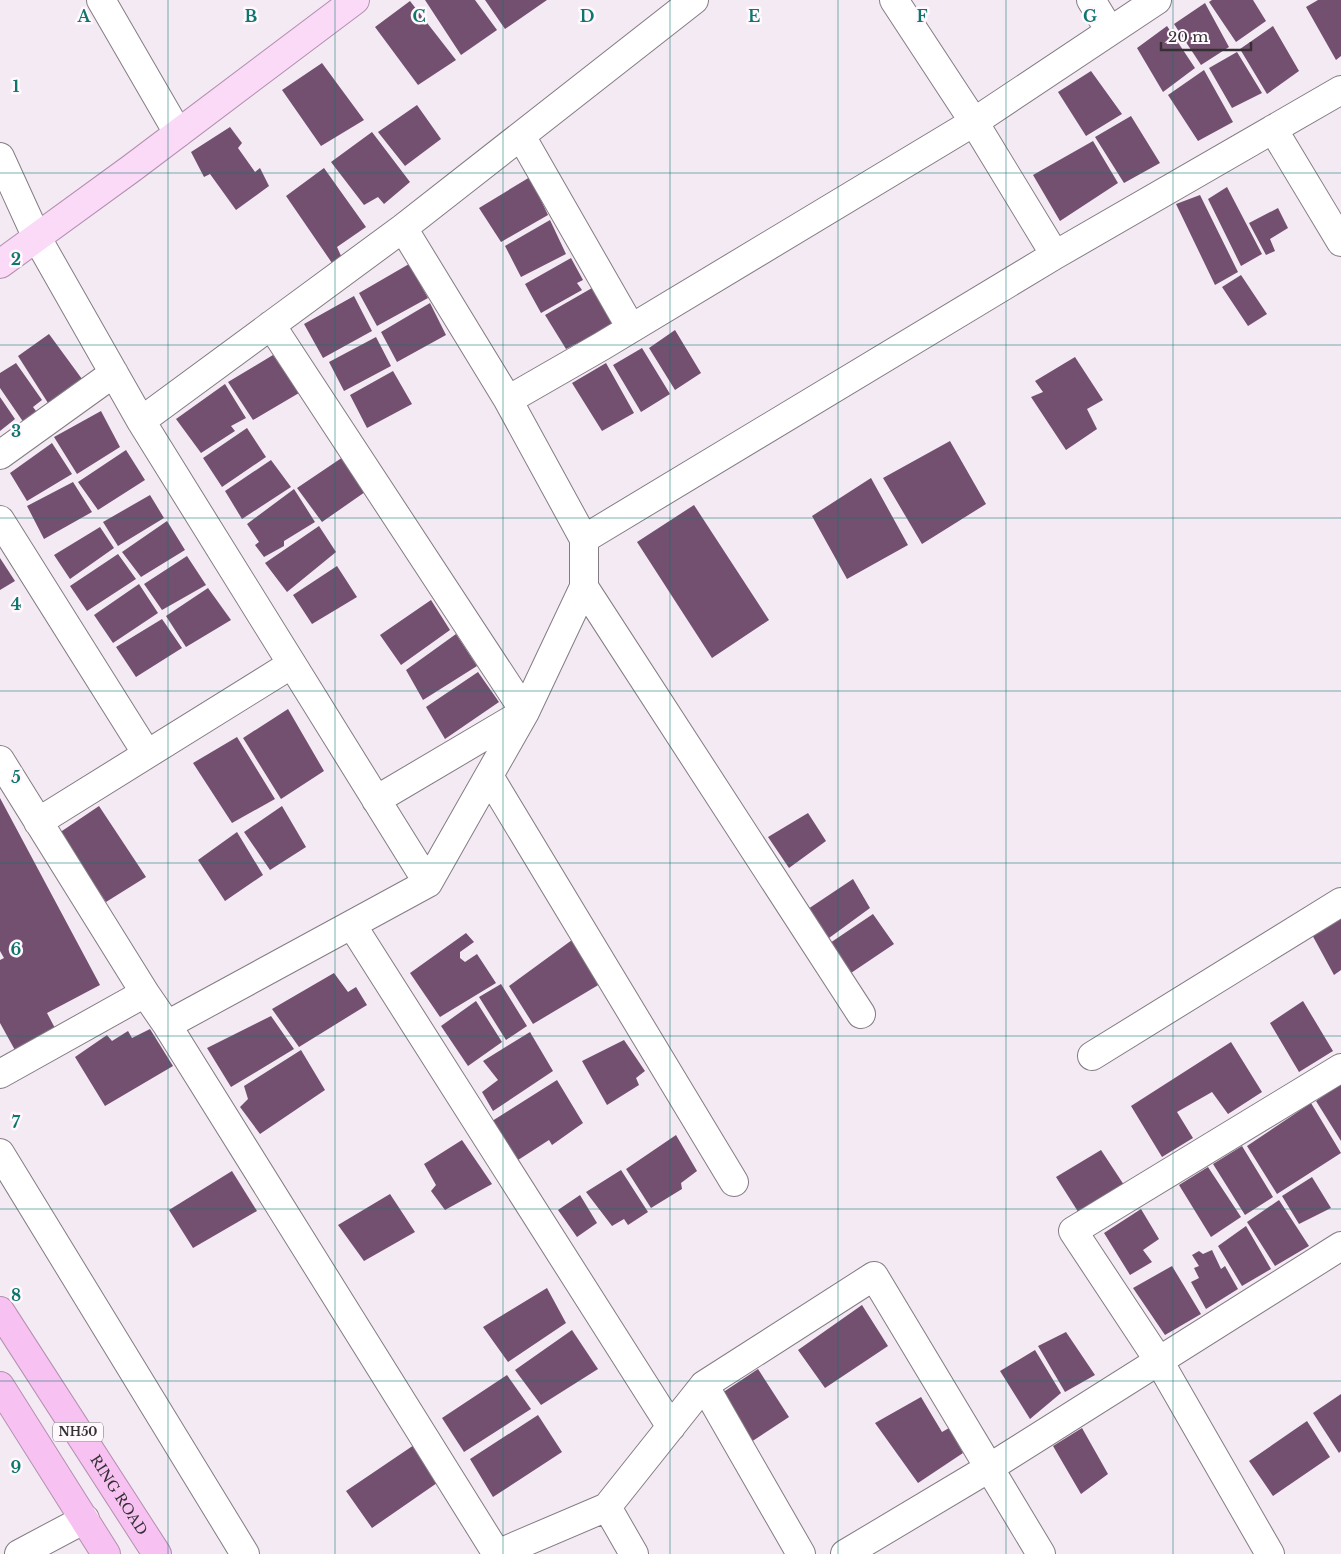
<svg xmlns="http://www.w3.org/2000/svg" width="1341" height="1554" font-family="'Libre Baskerville',serif">
  <rect width="100%" height="100%" fill="#f4eaf3"/>
  <!-- building -->
  <path fill="#735070" d="M425,0H475L497,30L461,55Z
    M485,0H547L505,29Z
    M1212,0H1253L1266,21L1236,42L1209,2Z
    M1318,0H1341V56L1336,60L1306,7Z
    M410,1L456,60L418,85L375,27Z
    M1205,3L1229,47L1201,65L1174,24Z
    M1167,26L1195,68L1163,92L1137,48Z
    M1273,26L1299,71L1267,94L1240,49Z
    M1237,52L1262,93L1232,108L1209,68Z
    M322,63L364,120L321,146L282,90Z
    M1204,70L1233,122L1198,141L1168,95Z
    M1091,71L1122,114L1086,136L1058,92Z
    M417,105L441,139L405,166L378,132Z
    M1131,116L1160,163L1124,183L1095,137Z
    M230,127L242,143L238,148L255,172L260,168L269,186L236,210L210,174L204,177L191,152Z
    M372,132L410,182L384,204L378,197L364,205L331,162Z
    M1093,141L1118,183L1060,221L1033,175Z
    M324,168L366,227L337,247L342,258L332,263L286,196Z
    M530,177L548,215L501,242L479,208Z
    M1227,187L1262,254L1241,266L1208,199Z
    M1200,195L1238,272L1215,285L1176,204Z
    M1278,208L1288,228L1270,239L1275,251L1266,255L1249,223Z
    M550,220L566,254L521,277L505,246Z
    M571,258L583,280L577,283L582,290L541,313L525,284Z
    M409,264L428,298L377,326L359,293Z
    M1241,275L1267,314L1248,326L1222,287Z
    M592,288L613,325L566,349L545,315Z
    M354,296L372,331L323,358L304,324Z
    M430,303L446,335L397,362L381,332Z
    M675,330L701,373L675,390L649,348Z
    M49,334L82,379L48,403L18,356Z
    M376,337L391,366L344,391L329,362Z
    M642,348L670,394L641,412L613,365Z
    M273,355L299,393L253,420L228,382Z
    M1075,357L1103,400L1087,409L1097,429L1066,450L1031,397L1043,392L1035,381Z
    M16,363L42,400L33,407L39,415L24,423L0,388V373Z
    M606,363L634,413L602,431L572,383Z
    M393,371L412,404L367,428L350,395Z
    M225,384L246,418L231,426L235,431L201,453L176,419Z
    M0,397L15,419L0,431Z
    M101,411L120,447L77,474L54,437Z
    M247,428L266,457L222,487L203,458Z
    M950,441L986,504L922,544L883,478Z
    M52,443L72,474L27,501L10,473Z
    M126,450L145,480L98,510L78,482Z
    M343,457L365,492L322,522L297,488Z
    M271,460L291,487L242,519L225,491Z
    M871,478L908,545L847,579L812,516Z
    M73,482L92,512L44,539L27,506Z
    M294,489L315,522L284,541V546L264,557L255,545L259,542L247,524Z
    M150,495L164,518L118,546L103,522Z
    M694,505L769,620L712,658L637,542Z
    M167,521L185,550L141,577L122,552Z
    M319,526L336,552L287,592L265,563Z
    M100,527L114,548L70,579L54,555Z
    M118,554L136,579L87,611L70,586Z
    M187,556L206,585L162,610L144,584Z
    M0,558L15,581L0,590Z
    M337,566L357,597L312,624L293,595Z
    M139,584L158,613L113,643L94,615Z
    M208,588L231,620L186,647L166,616Z
    M431,600L450,630L401,665L380,635Z
    M162,619L182,648L136,677L116,647Z
    M456,634L477,666L423,700L406,670Z
    M478,672L499,702L445,739L426,707Z
    M288,709L324,771L281,799L243,738Z
    M237,737L275,799L232,823L193,763Z
    M0,798L100,985L47,1013L56,1030L16,1052L0,1023V960L4,958L0,951Z
    M99,806L146,877L106,902L59,833Z
    M282,806L306,847L270,870L244,832Z
    M808,813L826,841L789,868L768,837Z
    M237,832L263,875L225,901L198,860Z
    M853,879L870,908L829,938L808,909Z
    M1341,910V970L1334,975L1310,931Z
    M873,914L894,944L848,975L830,943Z
    M466,933L474,942L460,952V958L465,962L477,954L496,983L440,1017L410,973Z
    M572,940L600,984L533,1024L509,986Z
    M334,973L348,992L356,987L367,1005L299,1047L272,1009Z
    M501,984L527,1026L506,1040L479,997Z
    M476,1001L502,1042L468,1066L441,1026Z
    M1303,1001L1333,1051L1299,1072L1270,1023Z
    M271,1016L294,1049L231,1087L207,1048Z
    M150,1029L173,1066L105,1106L75,1057L107,1035L112,1041L128,1031L132,1038Z
    M530,1032L553,1071L493,1111L482,1092L498,1080L483,1061Z
    M624,1040L645,1071L636,1078L639,1085L607,1105L582,1061Z
    M1231,1042L1262,1092L1228,1114L1212,1092L1177,1112L1193,1138L1162,1157L1131,1106Z
    M301,1050L325,1090L260,1134L240,1107L248,1099L244,1086Z
    M557,1080L583,1123L552,1145L549,1140L515,1162L489,1123Z
    M1341,1084V1141L1316,1101Z
    M1311,1103L1341,1153L1277,1194L1247,1146Z
    M676,1135L697,1171L681,1183L682,1189L651,1208L626,1169Z
    M462,1140L492,1184L445,1210L431,1191L436,1185L424,1164Z
    M1242,1146L1273,1197L1245,1215L1213,1164Z
    M1101,1150L1126,1188L1082,1218L1056,1177Z
    M1208,1167L1241,1217L1211,1237L1179,1185Z
    M621,1170L648,1212L628,1225L624,1219L612,1226L586,1192Z
    M232,1171L257,1211L193,1248L169,1210Z
    M1312,1177L1331,1208L1299,1224L1282,1196Z
    M390,1194L415,1232L364,1261L338,1225Z
    M580,1195L597,1223L577,1237L558,1210Z
    M1279,1200L1309,1246L1275,1266L1247,1222Z
    M1141,1209L1159,1239L1143,1250L1152,1262L1130,1275L1104,1233Z
    M1246,1226L1271,1269L1242,1286L1218,1246Z
    M1212,1250L1221,1269L1225,1266L1238,1289L1206,1309L1191,1282L1199,1278L1194,1268L1199,1266L1192,1255L1199,1251L1203,1254Z
    M1172,1266L1201,1314L1165,1335L1133,1288Z
    M547,1288L566,1323L508,1362L483,1327Z
    M862,1305L888,1346L825,1388L798,1350Z
    M572,1330L598,1369L541,1405L515,1370Z
    M1066,1332L1095,1375L1065,1392L1038,1346Z
    M1035,1350L1061,1393L1030,1419L1000,1371Z
    M758,1369L789,1417L751,1442L722,1393Z
    M507,1375L531,1409L464,1452L442,1418Z
    M1341,1394V1451L1339,1453L1313,1413Z
    M921,1397L942,1432L949,1428L963,1453L918,1483L875,1423Z
    M538,1415L562,1452L493,1497L470,1459Z
    M1307,1421L1330,1457L1273,1496L1249,1461Z
    M1082,1428L1108,1474L1081,1494L1053,1446Z
    M414,1445L437,1483L372,1528L346,1491Z"/>
  <g fill="none" stroke-linecap="round" stroke-linejoin="round">
    <defs>
      <path id="minor" d="M101,0L178,133
        M894,0L974,122L1055,255
        M1091,0L1110,31
        M1273,129L1341,242
        M521,136L631,328
        M0,157L37,238L141,421L428,883L167,1025L145,993L0,1074
        M403,228L508,400L584,539L1055,255L1341,90
        M271,325L525,712L376,800
        M508,400L602,346L974,122L1157,0
        M141,421L403,228L694,0
        M0,455L114,373
        M0,520L147,754
        M584,587L861,1014
        M0,760L145,993
        M489,776L734,1182
        M38,822L292,664
        M428,883L525,712L584,587V539
        M352,925L671,1427
        M167,1025L497,1554
        M1092,1056L1341,902
        M0,1153L245,1554
        M607,1507L634,1554
        M19,1554L85,1519
        M497,1554L607,1507L704,1385
        M801,1554L704,1385L874,1276L1041,1554
        M845,1554L989,1468L1341,1246
        M1270,1554L1159,1361L1073,1231L1341,1068"/>
      <path id="major" d="M0,264L132,168L355,0"/>
      <g id="highway">
        <path id="s1" d="M0,1311L157,1554"/>
        <path d="M0,1386L106,1554"/>
      </g>
    </defs>
    <!-- minor casing -->
    <use href="#minor" stroke="#847c83" stroke-width="30"/>
    <!-- major casing -->
    <use href="#major" stroke="#b38faf" stroke-width="30"/>
    <!-- highway casing -->
    <use href="#highway" stroke="#b38faf" stroke-width="30"/>
    <!-- minor -->
    <use href="#minor" stroke="#fff" stroke-width="28"/>
    <!-- major -->
    <use href="#major" stroke="#fadaf7" stroke-width="28"/>
    <!-- highway -->
    <use href="#highway" stroke="#f7c2f2" stroke-width="28"/>
  </g>
  <!-- grid -->
  <path fill="none" stroke="#0f766e" stroke-width="1" stroke-opacity="0.55" d="M168,0V1554M335,0V1554M503,0V1554M670,0V1554M838,0V1554M1006,0V1554M1173,0V1554M0,173H1341M0,345H1341M0,518H1341M0,691H1341M0,863H1341M0,1036H1341M0,1209H1341M0,1381H1341"/>
  <g text-anchor="middle" stroke-width="5" stroke-linejoin="round" paint-order="stroke">
    <!-- shield labels -->
    <rect fill="#fff9fe" stroke="#716c70" stroke-width="1" x="53" y="1422.5" width="50" height="19" rx="4"/>
    <g font-size="12" font-weight="bold" fill="#343033">
      <text x="78" y="1436">NH50</text>
    </g>
    <!-- street labels -->
    <g font-size="14" fill="#343033" stroke="#fff9fe">
      <text dy="5" stroke="none"><textPath href="#s1" startOffset="219">RING ROAD</textPath></text>
    </g>
  </g>
  <g font-size="16" text-anchor="middle" font-weight="bold" fill="#0f766e" stroke="#fff9fe" stroke-width="5" stroke-linejoin="round" paint-order="stroke">
    <text x="84" y="22">A</text>
    <text x="251" y="22">B</text>
    <text x="419" y="22">C</text>
    <text x="587" y="22">D</text>
    <text x="754" y="22">E</text>
    <text x="922" y="22">F</text>
    <text x="1090" y="22">G</text>
    <text x="16" y="92">1</text>
    <text x="16" y="265">2</text>
    <text x="16" y="437">3</text>
    <text x="16" y="610">4</text>
    <text x="16" y="783">5</text>
    <text x="16" y="955">6</text>
    <text x="16" y="1128">7</text>
    <text x="16" y="1301">8</text>
    <text x="16" y="1473">9</text>
  </g>
  <!-- scale -->
  <path d="M1161 42v8h90v-8" fill="none" stroke="#343033" stroke-width="2.5"/>
  <text x="1168" y="42" font-size="15" fill="#343033" stroke="#fff9fe" stroke-width="4" paint-order="stroke">20 m</text>
</svg>
